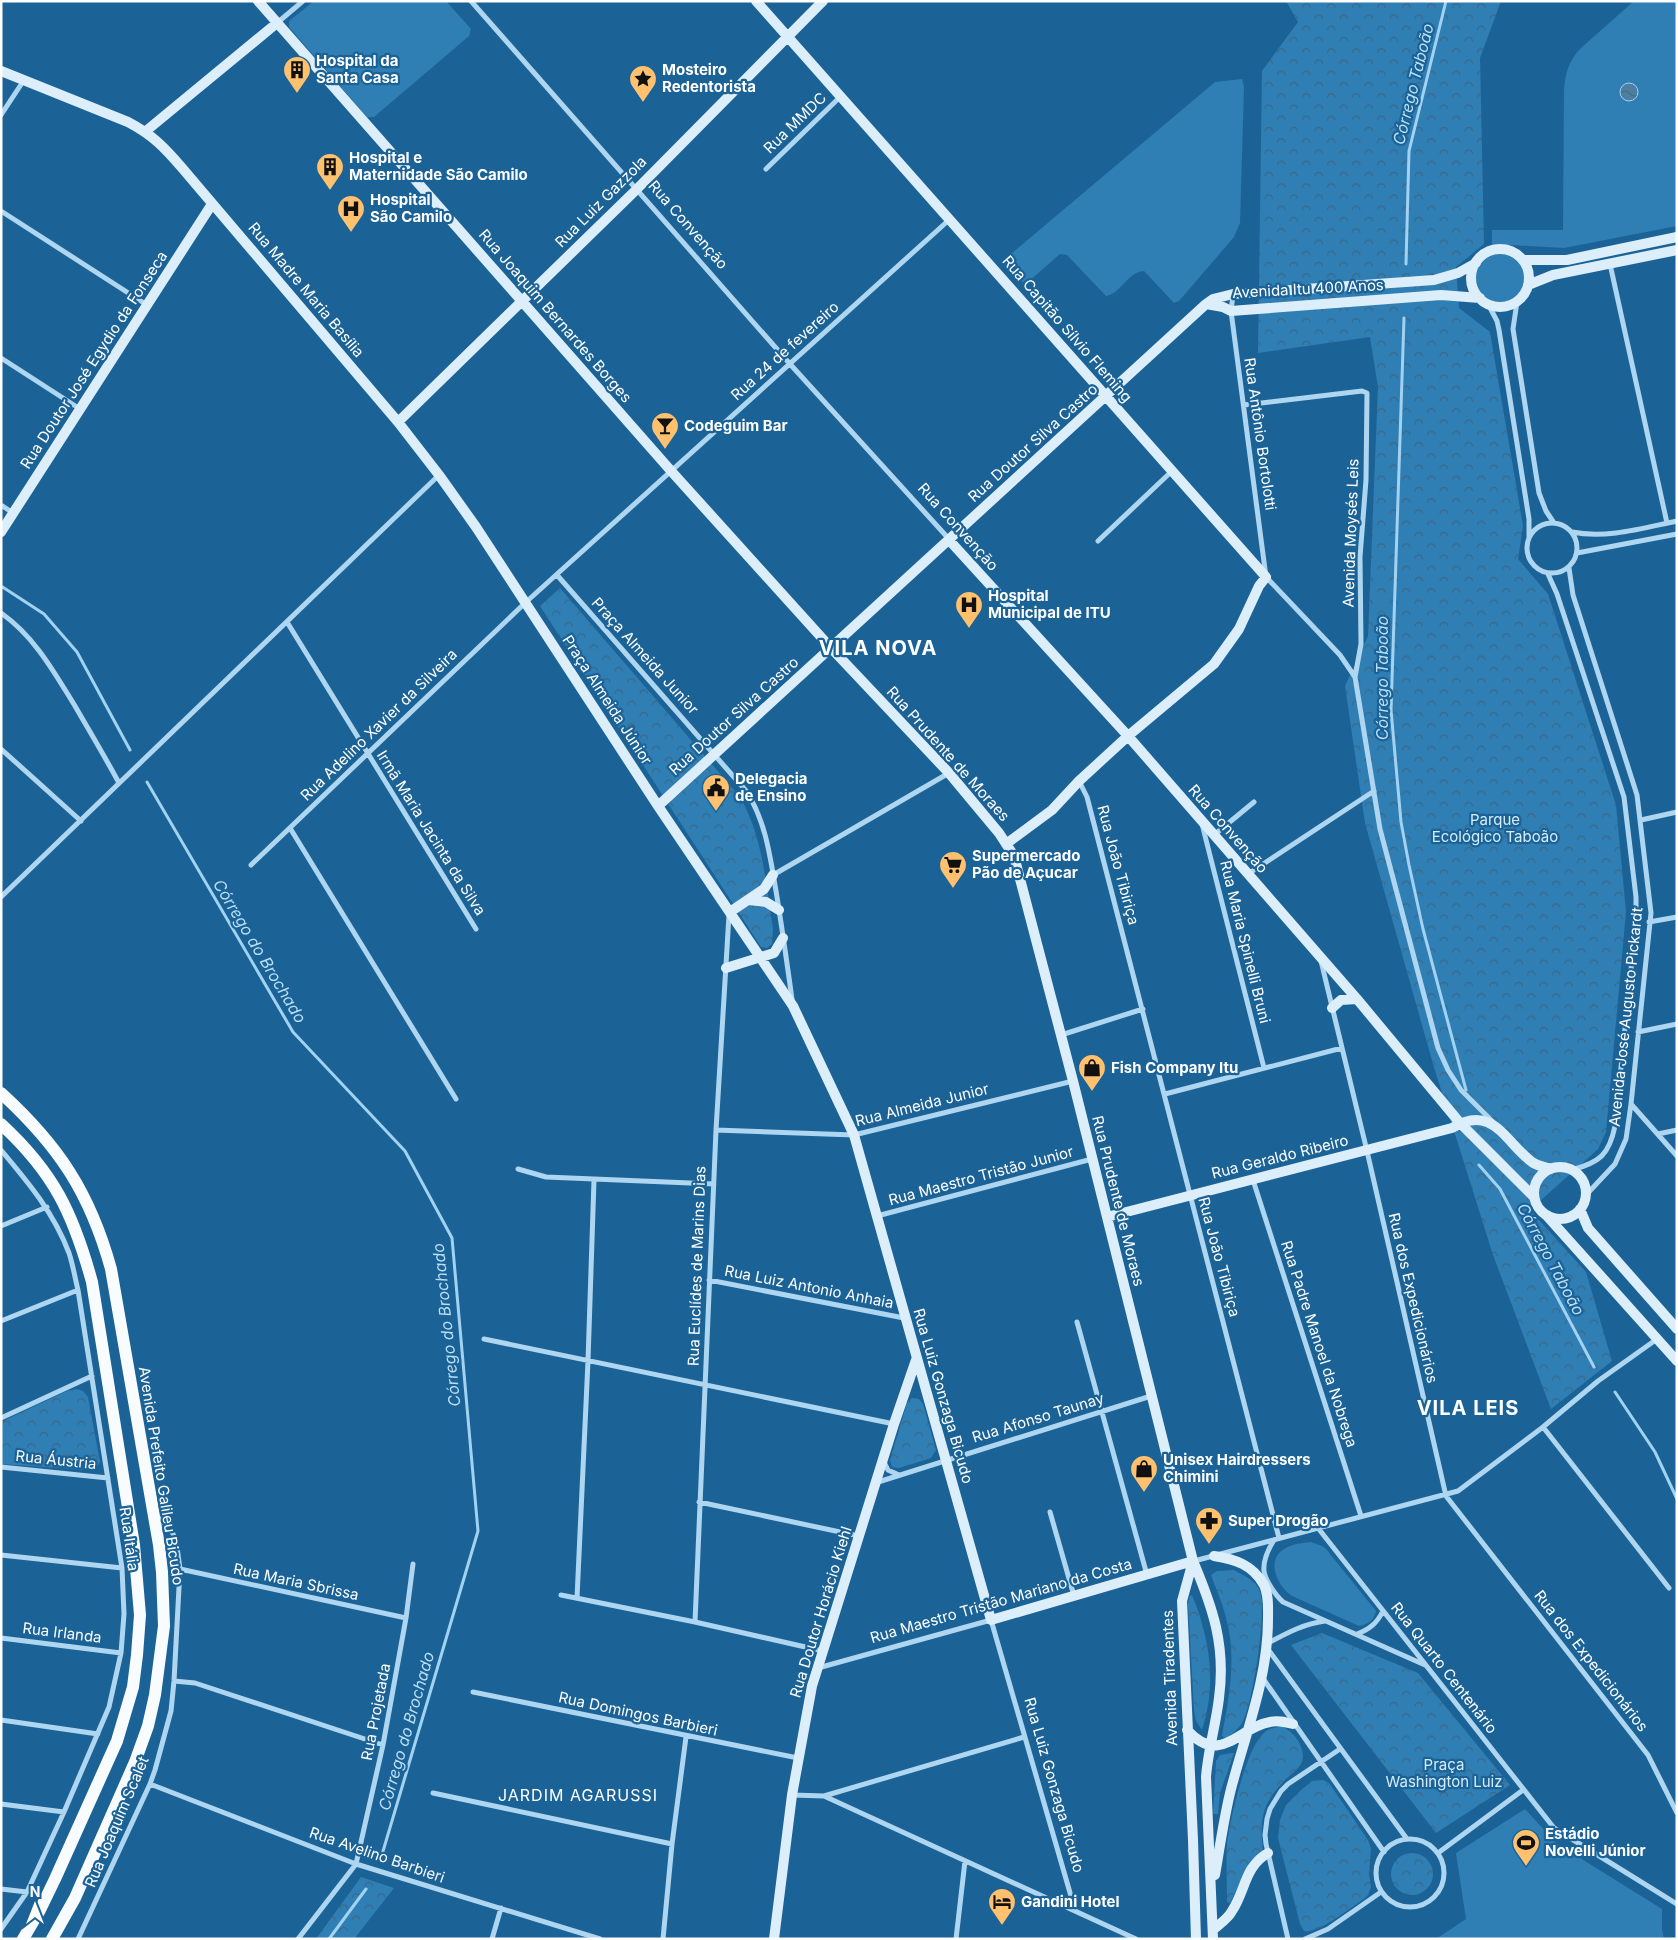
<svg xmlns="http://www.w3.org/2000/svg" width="1678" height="1940" font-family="Inter,sans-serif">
  <defs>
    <pattern id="park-crowns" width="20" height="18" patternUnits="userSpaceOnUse" patternTransform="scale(1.25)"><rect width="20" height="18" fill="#2f7eb4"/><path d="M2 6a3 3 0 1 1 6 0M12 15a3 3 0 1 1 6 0" fill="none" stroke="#3c6885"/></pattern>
    <pattern id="water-waves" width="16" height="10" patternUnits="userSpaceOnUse" patternTransform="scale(1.25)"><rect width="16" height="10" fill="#4d7fa3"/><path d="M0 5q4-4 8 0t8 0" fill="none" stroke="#4d687c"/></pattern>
  </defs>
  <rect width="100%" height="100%" fill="#1b6397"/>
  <!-- grass -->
  <path fill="#2f7eb4" d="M314,1H446L471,29L469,36L374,117H367L289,27V21Z
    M1634,1H1677V226L1564,248L1492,244V230H1563L1564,90C1565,74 1569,60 1581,48Z
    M1242,79L1244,87L1240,223L1234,237L1179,301L1174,303L1144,271C1127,272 1122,293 1106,296L1067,255L1060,254L1027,283L1020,281L1005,266V260L1011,254L1215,82Z
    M1476 278a24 24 0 1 1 48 0a24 24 0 1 1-48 0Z
    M1311,1542L1322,1546L1326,1549L1376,1611C1374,1620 1369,1624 1359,1626L1292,1596C1278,1587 1265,1561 1284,1549C1291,1544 1303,1543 1311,1542Z
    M1525,1809L1556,1843L1662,1909V1929L1664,1939H1436L1466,1919L1456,1853Z"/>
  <!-- park -->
  <path fill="url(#park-crowns)" d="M1286,1H1501L1480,58L1484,244L1456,267L1459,308L1490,332L1523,526L1518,559L1548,594L1616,805L1626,912L1606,1132L1598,1149L1530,1210L1586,1272L1612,1361L1551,1409L1493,1255L1433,1064L1365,823L1345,686L1368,636L1378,387L1370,337L1258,353L1262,71L1298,22Z
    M560,588L740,797C763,837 766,884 773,929L772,944L767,948L761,947L540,606Z
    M77,1389L83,1391L88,1397L100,1462L96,1468L89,1470L1,1464V1422L67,1391Z
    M912,1398L919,1399L923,1404L936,1450L931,1458L899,1468L892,1467L890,1460L907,1403Z
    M1234,1570C1244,1576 1256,1580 1260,1592C1267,1611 1253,1702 1243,1721C1240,1728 1232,1733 1227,1739L1222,1736C1229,1697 1237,1657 1226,1618C1223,1604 1216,1589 1211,1575L1217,1571Z
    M1192,1595C1210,1639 1217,1683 1202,1730L1196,1721L1194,1710L1188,1603L1190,1596Z
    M1322,1633L1418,1673L1510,1785L1436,1833L1291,1645Z
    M1283,1727C1292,1732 1297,1737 1301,1747C1307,1763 1298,1768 1287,1778C1280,1785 1273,1793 1268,1802C1260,1817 1261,1835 1263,1852L1250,1861L1230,1903L1227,1902C1227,1883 1226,1863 1227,1844C1230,1820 1246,1747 1265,1732C1270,1728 1276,1727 1283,1727Z
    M1232,1753H1234L1233,1756L1220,1793L1218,1814H1214L1213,1813L1216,1761L1220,1755Z
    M1323,1780L1329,1783L1368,1840L1371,1849L1369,1874L1371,1887L1368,1895L1364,1899C1351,1907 1317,1935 1304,1931L1300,1924L1278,1838L1280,1820L1286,1805L1300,1791L1312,1781Z
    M1391 1874a21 21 0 1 1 42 0a21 21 0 1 1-42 0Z
    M361,1877L394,1888L354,1939H316Z"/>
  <!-- water -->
  <path fill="url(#water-waves)" stroke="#a2d2f2" d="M1620 92a9 9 0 1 1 18 0a9 9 0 1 1-18 0Z"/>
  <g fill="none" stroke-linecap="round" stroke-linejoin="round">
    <!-- stream -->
    <path stroke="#a2d2f2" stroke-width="3" d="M1406,264L1409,151L1446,1
      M1404,318L1391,710L1401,822L1409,865L1423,929L1466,1090
      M1,586L44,614L77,652L130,750
      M147,782L293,1032L405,1151L452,1238L478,1531L381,1858
      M1479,1165L1500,1189L1594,1367
      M1615,1392L1655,1452L1677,1499
      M329,1939L366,1889"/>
    <!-- street -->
    <path stroke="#afd6f0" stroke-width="5" d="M471,1L790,364L949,539
      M277,23L303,1
      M1,115L24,80
      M766,169L841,96
      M1,211L147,305
      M1610,264L1667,523
      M1233,295L1231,311L1266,577L1340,655L1355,677L1380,829L1438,1048L1448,1070L1461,1090L1492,1121
      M1517,302L1513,329L1539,493L1546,511L1554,523
      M1488,304L1497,321L1499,330L1529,519V537
      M1,358L80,409
      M1244,405L1362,391L1367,393L1366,480L1360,557L1361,644L1355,677
      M1,505L13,513
      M1527 548a25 25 0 1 1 50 0a25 25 0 1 1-50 0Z
      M1572,532C1606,539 1643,528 1677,521
      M1098,541L1172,471
      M1577,553L1677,534
      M1569,568L1573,595L1637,795L1651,913L1631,1104L1626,1139L1615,1164L1586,1195
      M1548,574L1557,594L1624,797L1636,897V921L1615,1126C1609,1155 1600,1162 1572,1170
      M557,575L747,792C766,823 770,856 776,891C782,927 787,963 792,999
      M1,613C35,637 54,672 75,706C90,732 105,757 119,783
      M287,622L476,929
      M1,749L81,821
      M1079,781L1087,797L1279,1538
      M1641,820L1677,812
      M1202,824L1264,1068
      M290,828L456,1099
      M1214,835L1254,802
      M251,865L525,603L950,219
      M1248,874L1374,791
      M773,875L949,773
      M1,897L439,475
      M1649,922L1677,917
      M1321,961L1367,1151L1446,1496L1648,1755L1677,1813
      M1638,1032L1677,1024
      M1061,1035L1143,1009
      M1165,1094L1342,1048
      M1631,1104L1677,1156
      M716,1130L854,1135L1073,1081
      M1658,1134L1677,1130
      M1,1150C28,1182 54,1213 69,1253C73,1265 75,1278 78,1290L122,1568L124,1614L121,1653L109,1707L64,1812L27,1892L1,1929
      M518,1169L546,1177L714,1184
      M1253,1180L1361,1516
      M877,1216L1092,1159
      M1,1226L47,1207
      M709,1280L904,1318
      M1,1321L78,1290
      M1077,1322L1147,1575
      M484,1339L894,1424
      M1,1418L92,1376
      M1543,1427L1669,1588
      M884,1462L888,1470L899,1475
      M1,1467L108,1478
      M875,1483L1151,1396
      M699,1502L859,1536
      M1050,1512L1074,1596
      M1318,1528L1554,1828L1677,1904
      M1274,1540C1269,1548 1263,1561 1264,1571C1265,1580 1276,1596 1283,1602L1425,1665
      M1,1555L122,1568
      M1194,1561L1458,1491L1543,1427L1598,1381L1657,1339
      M180,1569L406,1618
      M561,1595L695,1622L823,1651
      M577,1598L588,1361L594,1180
      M695,1622L716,1130L729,915
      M1357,1634C1370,1629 1377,1623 1383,1611
      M1,1638L121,1653
      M1268,1643C1287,1633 1303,1624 1325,1621
      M1267,1648L1407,1839
      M818,1668L991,1620L1075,1910
      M1262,1677L1384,1852
      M174,1681L195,1683L383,1745
      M473,1692L798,1758
      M1,1720L98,1734
      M150,1784L356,1864L600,1939
      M433,1793L672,1844
      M792,1795L824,1796L1136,1939
      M824,1796L1024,1737
      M1,1804L64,1812
      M1376 1873a34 34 0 1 1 68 0a34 34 0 1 1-68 0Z
      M1438,1853L1523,1790
      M1,1889L27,1892
      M78,1939L150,1784L155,1770L171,1711L174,1681L180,1569L176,1540L172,1532L156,1514
      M298,1939L356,1864L383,1745L406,1618L413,1564
      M492,1939L501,1908
      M663,1939L672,1844L686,1737
      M956,1939L965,1861
      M1288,1939L1266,1844L1265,1835L1267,1819L1270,1809L1281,1791L1288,1784L1340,1749
      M1305,1939L1328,1929L1381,1892"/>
    <!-- secondary -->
    <path stroke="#ddeefb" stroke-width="10" d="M258,1L672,472L831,648L949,773L999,833L1014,856L1073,1081L1193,1561C1213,1608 1226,1646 1219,1698C1216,1724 1208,1750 1206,1777L1213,1939
      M756,1L1266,577L1259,586L1239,629L1214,664L1128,736L1079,781L1052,810L1006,844
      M1,71L128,122C153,135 165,148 183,169L398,422L439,475L476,527L658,806L793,1006L854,1135L991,1620L1193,1561
      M146,131L277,23
      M1471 278a29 29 0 1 1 58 0a29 29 0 1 1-58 0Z
      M1523,260H1567L1677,237
      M1528,285L1553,275L1677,250
      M1206,304L1223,307L1231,311L1441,295L1480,298
      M398,422L637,189L823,1
      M1,532L212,204
      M949,540L1128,736L1357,999L1460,1123L1534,1197
      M658,806L1206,304L1213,299L1233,294L1434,280L1458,273L1476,263
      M749,900L766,902L779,910
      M730,912L764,889L773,875
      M726,968L774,953L783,938
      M1332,1008L1341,1000L1357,999
      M1534 1193a26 26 0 1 1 52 0a26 26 0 1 1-52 0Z
      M1580,1209L1588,1228L1677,1329
      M1547,1216L1677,1361
      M1107,1217L1452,1128C1493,1103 1505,1142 1532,1162C1537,1166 1545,1167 1551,1169
      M1214,1556C1235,1559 1253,1565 1264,1585C1269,1595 1268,1608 1268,1619C1268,1678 1246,1732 1231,1789C1224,1817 1220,1846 1215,1875
      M1193,1561L1182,1601L1193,1840L1196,1939
      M1187,1730C1221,1767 1238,1727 1270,1722C1277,1720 1285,1722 1293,1724
      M1213,1930C1219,1924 1228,1919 1232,1911C1246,1890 1244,1867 1268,1853
      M774,1939L792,1795L812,1686L894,1424L916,1360"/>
    <!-- primary -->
    <path stroke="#f8fcff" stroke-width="12" d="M1,1093C59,1146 90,1193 111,1269L159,1545L162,1572L164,1626L155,1695L148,1726L135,1762L75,1898L52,1939
      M1,1124C54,1173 73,1213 92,1282L134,1545L140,1615L137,1655L133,1687L117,1741L55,1879L40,1910L23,1939"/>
  </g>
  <!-- icons -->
  <defs>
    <symbol id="building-pin" viewBox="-11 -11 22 30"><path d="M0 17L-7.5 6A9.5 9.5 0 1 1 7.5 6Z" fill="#ffc16e" stroke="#1b6397"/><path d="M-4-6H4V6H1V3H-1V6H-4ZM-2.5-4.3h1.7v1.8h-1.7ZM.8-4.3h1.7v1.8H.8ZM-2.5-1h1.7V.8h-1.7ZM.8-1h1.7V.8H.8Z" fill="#111"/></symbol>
    <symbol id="sight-pin" viewBox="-11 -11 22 30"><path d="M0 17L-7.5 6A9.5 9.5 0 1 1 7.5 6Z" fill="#ffc16e" stroke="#1b6397"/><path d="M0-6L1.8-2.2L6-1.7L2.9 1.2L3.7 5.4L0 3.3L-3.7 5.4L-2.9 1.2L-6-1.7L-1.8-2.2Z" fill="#111"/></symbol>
    <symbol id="hospital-pin" viewBox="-11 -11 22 30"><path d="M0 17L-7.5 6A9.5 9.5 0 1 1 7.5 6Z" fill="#ffc16e" stroke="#1b6397"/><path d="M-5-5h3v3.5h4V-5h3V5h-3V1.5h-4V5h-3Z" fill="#111"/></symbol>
    <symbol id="bar-pin" viewBox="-11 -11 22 30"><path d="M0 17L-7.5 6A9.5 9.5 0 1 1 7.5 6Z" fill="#ffc16e" stroke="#1b6397"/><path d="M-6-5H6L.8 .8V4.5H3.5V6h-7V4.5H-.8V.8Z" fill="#111"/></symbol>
    <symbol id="civic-pin" viewBox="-11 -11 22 30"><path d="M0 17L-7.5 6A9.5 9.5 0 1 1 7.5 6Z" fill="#ffc16e" stroke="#1b6397"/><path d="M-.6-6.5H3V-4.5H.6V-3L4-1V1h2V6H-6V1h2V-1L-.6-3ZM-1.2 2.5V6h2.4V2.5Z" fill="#111"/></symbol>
    <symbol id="supermarket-pin" viewBox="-11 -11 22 30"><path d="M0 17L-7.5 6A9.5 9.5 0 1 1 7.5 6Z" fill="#ffc16e" stroke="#1b6397"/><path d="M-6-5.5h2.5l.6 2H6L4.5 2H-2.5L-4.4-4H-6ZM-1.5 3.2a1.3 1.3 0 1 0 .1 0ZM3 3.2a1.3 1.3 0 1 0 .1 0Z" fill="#111"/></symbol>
    <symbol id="shop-pin" viewBox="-11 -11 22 30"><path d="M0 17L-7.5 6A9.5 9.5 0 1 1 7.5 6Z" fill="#ffc16e" stroke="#1b6397"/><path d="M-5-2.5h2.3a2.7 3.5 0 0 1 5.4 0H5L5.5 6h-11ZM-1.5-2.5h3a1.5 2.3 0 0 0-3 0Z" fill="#111"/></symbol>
    <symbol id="pharmacy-pin" viewBox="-11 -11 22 30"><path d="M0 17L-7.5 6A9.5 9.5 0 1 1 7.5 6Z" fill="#ffc16e" stroke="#1b6397"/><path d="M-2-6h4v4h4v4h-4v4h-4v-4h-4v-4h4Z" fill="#111"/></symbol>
    <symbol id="stadium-pin" viewBox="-11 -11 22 30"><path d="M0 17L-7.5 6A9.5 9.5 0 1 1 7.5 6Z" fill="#ffc16e" stroke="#1b6397"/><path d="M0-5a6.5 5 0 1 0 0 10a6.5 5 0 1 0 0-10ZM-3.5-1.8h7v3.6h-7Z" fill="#111"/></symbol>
    <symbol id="hotel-pin" viewBox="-11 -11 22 30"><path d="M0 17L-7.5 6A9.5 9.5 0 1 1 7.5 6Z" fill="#ffc16e" stroke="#1b6397"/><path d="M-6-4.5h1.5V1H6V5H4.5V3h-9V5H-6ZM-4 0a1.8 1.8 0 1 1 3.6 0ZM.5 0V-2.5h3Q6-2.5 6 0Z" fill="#111"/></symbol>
  </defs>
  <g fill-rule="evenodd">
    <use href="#building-pin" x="281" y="54" width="32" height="43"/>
    <use href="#sight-pin" x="627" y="63" width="32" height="43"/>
    <use href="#building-pin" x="314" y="151" width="32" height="43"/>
    <use href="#hospital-pin" x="335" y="193" width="32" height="43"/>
    <use href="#bar-pin" x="649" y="410" width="32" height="43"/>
    <use href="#hospital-pin" x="953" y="589" width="32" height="43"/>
    <use href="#civic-pin" x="700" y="772" width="32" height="43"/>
    <use href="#supermarket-pin" x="937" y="849" width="32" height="43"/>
    <use href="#shop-pin" x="1076" y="1052" width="32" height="43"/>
    <use href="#shop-pin" x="1128" y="1453" width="32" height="43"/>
    <use href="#pharmacy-pin" x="1193" y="1505" width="32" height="43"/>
    <use href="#stadium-pin" x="1510" y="1827" width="32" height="43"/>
    <use href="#hotel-pin" x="986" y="1886" width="32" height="43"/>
  </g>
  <g text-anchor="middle" stroke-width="4.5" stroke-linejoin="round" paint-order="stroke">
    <!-- poi labels -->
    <g font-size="15" font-weight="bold" fill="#fff" stroke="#1b6397" text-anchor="start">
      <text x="316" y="66">Hospital da<tspan x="316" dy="17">Santa Casa</tspan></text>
      <text x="662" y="75">Mosteiro<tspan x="662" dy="17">Redentorista</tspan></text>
      <text x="349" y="163">Hospital e<tspan x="349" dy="17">Maternidade São Camilo</tspan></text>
      <text x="370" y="205">Hospital<tspan x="370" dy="17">São Camilo</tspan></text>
      <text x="684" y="431">Codeguim Bar</text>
      <text x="988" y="601">Hospital<tspan x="988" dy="17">Municipal de ITU</tspan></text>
      <text x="735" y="784">Delegacia<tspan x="735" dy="17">de Ensino</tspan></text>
      <text x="972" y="861">Supermercado<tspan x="972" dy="17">Pão de Açucar</tspan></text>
      <text x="1111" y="1073">Fish Company Itu</text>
      <text x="1163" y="1465">Unisex Hairdressers<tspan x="1163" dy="17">Chimini</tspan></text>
      <text x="1228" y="1526">Super Drogão</text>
      <text x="1545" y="1839">Estádio<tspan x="1545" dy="17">Novelli Júnior</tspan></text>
      <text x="1021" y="1907">Gandini Hotel</text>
    </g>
    <!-- street labels -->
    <g font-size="15" fill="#fff" stroke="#1b6397">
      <text transform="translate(795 123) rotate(-44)" y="5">Rua MMDC</text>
      <text transform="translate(601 202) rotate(-45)" y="5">Rua Luiz Gazzola</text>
      <text transform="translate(688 225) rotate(49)" y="5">Rua Convenção</text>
      <text transform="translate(1308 289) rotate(-3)" y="5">Avenida Itu 400 Anos</text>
      <text transform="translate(306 290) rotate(50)" y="5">Rua Madre Maria Basília</text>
      <text transform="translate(555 316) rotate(49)" y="5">Rua Joaquim Bernardes Borges</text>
      <text transform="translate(1067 329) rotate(49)" y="5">Rua Capitão Sílvio Fleming</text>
      <text transform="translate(785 351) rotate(-42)" y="5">Rua 24 de fevereiro</text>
      <text transform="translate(94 360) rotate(-57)" y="5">Rua Doutor José Egydio da Fonseca</text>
      <text transform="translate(1260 434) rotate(82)" y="5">Rua Antônio Bortolotti</text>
      <text transform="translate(1033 443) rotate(-42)" y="5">Rua Doutor Silva Castro</text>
      <text transform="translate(958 527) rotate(48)" y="5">Rua Convenção</text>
      <text transform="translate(1351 533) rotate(-88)" y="5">Avenida Moysés Leis</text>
      <text transform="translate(645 656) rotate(48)" y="5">Praça Almeida Junior</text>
      <text transform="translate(607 700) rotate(57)" y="5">Praça Almeida Júnior</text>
      <text transform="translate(734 716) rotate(-42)" y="5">Rua Doutor Silva Castro</text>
      <text transform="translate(379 725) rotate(-44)" y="5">Rua Adelino Xavier da Silveira</text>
      <text transform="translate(948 754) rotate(48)" y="5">Rua Prudente de Moraes</text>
      <text transform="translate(1228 829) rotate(49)" y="5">Rua Convenção</text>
      <text transform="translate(431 833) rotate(58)" y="5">Irmã Maria Jacinta da Silva</text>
      <text transform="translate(1118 865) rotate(75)" y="5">Rua João Tibiriça</text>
      <text transform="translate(1245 942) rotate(76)" y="5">Rua Maria Spinelli Bruni</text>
      <text transform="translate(1626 1017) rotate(-84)" y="5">Avenida José Augusto Pickardt</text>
      <text transform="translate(922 1105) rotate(-14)" y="5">Rua Almeida Junior</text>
      <text transform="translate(1280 1157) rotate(-14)" y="5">Rua Geraldo Ribeiro</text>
      <text transform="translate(981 1176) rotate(-15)" y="5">Rua Maestro Tristão Junior</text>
      <text transform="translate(1118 1201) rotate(76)" y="5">Rua Prudente de Moraes</text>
      <text transform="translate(1219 1257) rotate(75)" y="5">Rua João Tibiriça</text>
      <text transform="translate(697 1266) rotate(-88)" y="5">Rua Euclídes de Marins Dias</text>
      <text transform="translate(809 1287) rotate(11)" y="5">Rua Luiz Antonio Anhaia</text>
      <text transform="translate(1413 1298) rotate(77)" y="5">Rua dos Expedicionários</text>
      <text transform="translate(1319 1344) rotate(72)" y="5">Rua Padre Manoel da Nobrega</text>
      <text transform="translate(943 1396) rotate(74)" y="5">Rua Luiz Gonzaga Bicudo</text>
      <text transform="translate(1038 1418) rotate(-17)" y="5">Rua Afonso Taunay</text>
      <text transform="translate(56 1460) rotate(6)" y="5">Rua Áustria</text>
      <text transform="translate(161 1476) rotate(81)" y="5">Avenida Prefeito Galileu Bicudo</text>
      <text transform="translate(129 1539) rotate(82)" y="5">Rua Itália</text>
      <text transform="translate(296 1582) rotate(12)" y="5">Rua Maria Sbrissa</text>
      <text transform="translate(1001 1601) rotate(-16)" y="5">Rua Maestro Tristão Mariano da Costa</text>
      <text transform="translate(821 1612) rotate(-73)" y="5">Rua Doutor Horácio Kiehl</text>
      <text transform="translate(62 1633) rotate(7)" y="5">Rua Irlanda</text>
      <text transform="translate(1591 1661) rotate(52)" y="5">Rua dos Expedicionários</text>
      <text transform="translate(1444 1668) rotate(52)" y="5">Rua Quarto Centenário</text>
      <text transform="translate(1170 1678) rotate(-92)" y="5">Avenida Tiradentes</text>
      <text transform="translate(376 1712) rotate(-79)" y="5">Rua Projetada</text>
      <text transform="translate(638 1714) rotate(12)" y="5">Rua Domingos Barbieri</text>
      <text transform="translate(1054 1785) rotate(74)" y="5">Rua Luiz Gonzaga Bicudo</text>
      <text transform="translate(117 1822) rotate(-67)" y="5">Rua Joaquim Scalet</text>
      <text transform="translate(377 1855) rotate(19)" y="5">Rua Avelino Barbieri</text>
    </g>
    <!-- park labels -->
    <g font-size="15" fill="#d6ecfb" stroke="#1b6397">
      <text x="1495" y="825">Parque<tspan x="1495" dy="17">Ecológico Taboão</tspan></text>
      <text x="1444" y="1770">Praça<tspan x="1444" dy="17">Washington Luiz</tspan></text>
    </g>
    <!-- water labels -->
    <g font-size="16" font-style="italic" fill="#bbdff7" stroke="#1b6397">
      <text transform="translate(1413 84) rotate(-76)" y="6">Córrego Taboão</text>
      <text transform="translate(1382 678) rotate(-90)" y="6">Córrego Taboão</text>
      <text transform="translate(260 951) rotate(59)" y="6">Córrego do Brochado</text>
      <text transform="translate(1551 1259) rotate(62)" y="6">Córrego Taboão</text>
      <text transform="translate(446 1325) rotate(-96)" y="6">Córrego do Brochado</text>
      <text transform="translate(406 1731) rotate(-74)" y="6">Córrego do Brochado</text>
    </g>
    <!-- neighbourhood labels -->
    <g font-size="16" letter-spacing="1" fill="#fff" stroke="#1b6397">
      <text x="578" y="1801">JARDIM AGARUSSI</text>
    </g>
    <!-- district labels -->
    <g font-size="20" font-weight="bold" letter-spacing="1" fill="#fff" stroke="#1b6397">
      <text x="878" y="655">VILA NOVA</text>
      <text x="1468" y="1415">VILA LEIS</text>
    </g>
  </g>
  <!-- border -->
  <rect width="1678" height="1940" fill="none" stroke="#ffffff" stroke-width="5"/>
  <!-- north arrow -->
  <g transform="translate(35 1905)" stroke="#1b6397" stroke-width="4" paint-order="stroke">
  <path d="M0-4L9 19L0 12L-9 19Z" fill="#ffffff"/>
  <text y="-8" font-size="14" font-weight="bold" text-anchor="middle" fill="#ffffff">N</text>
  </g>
</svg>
